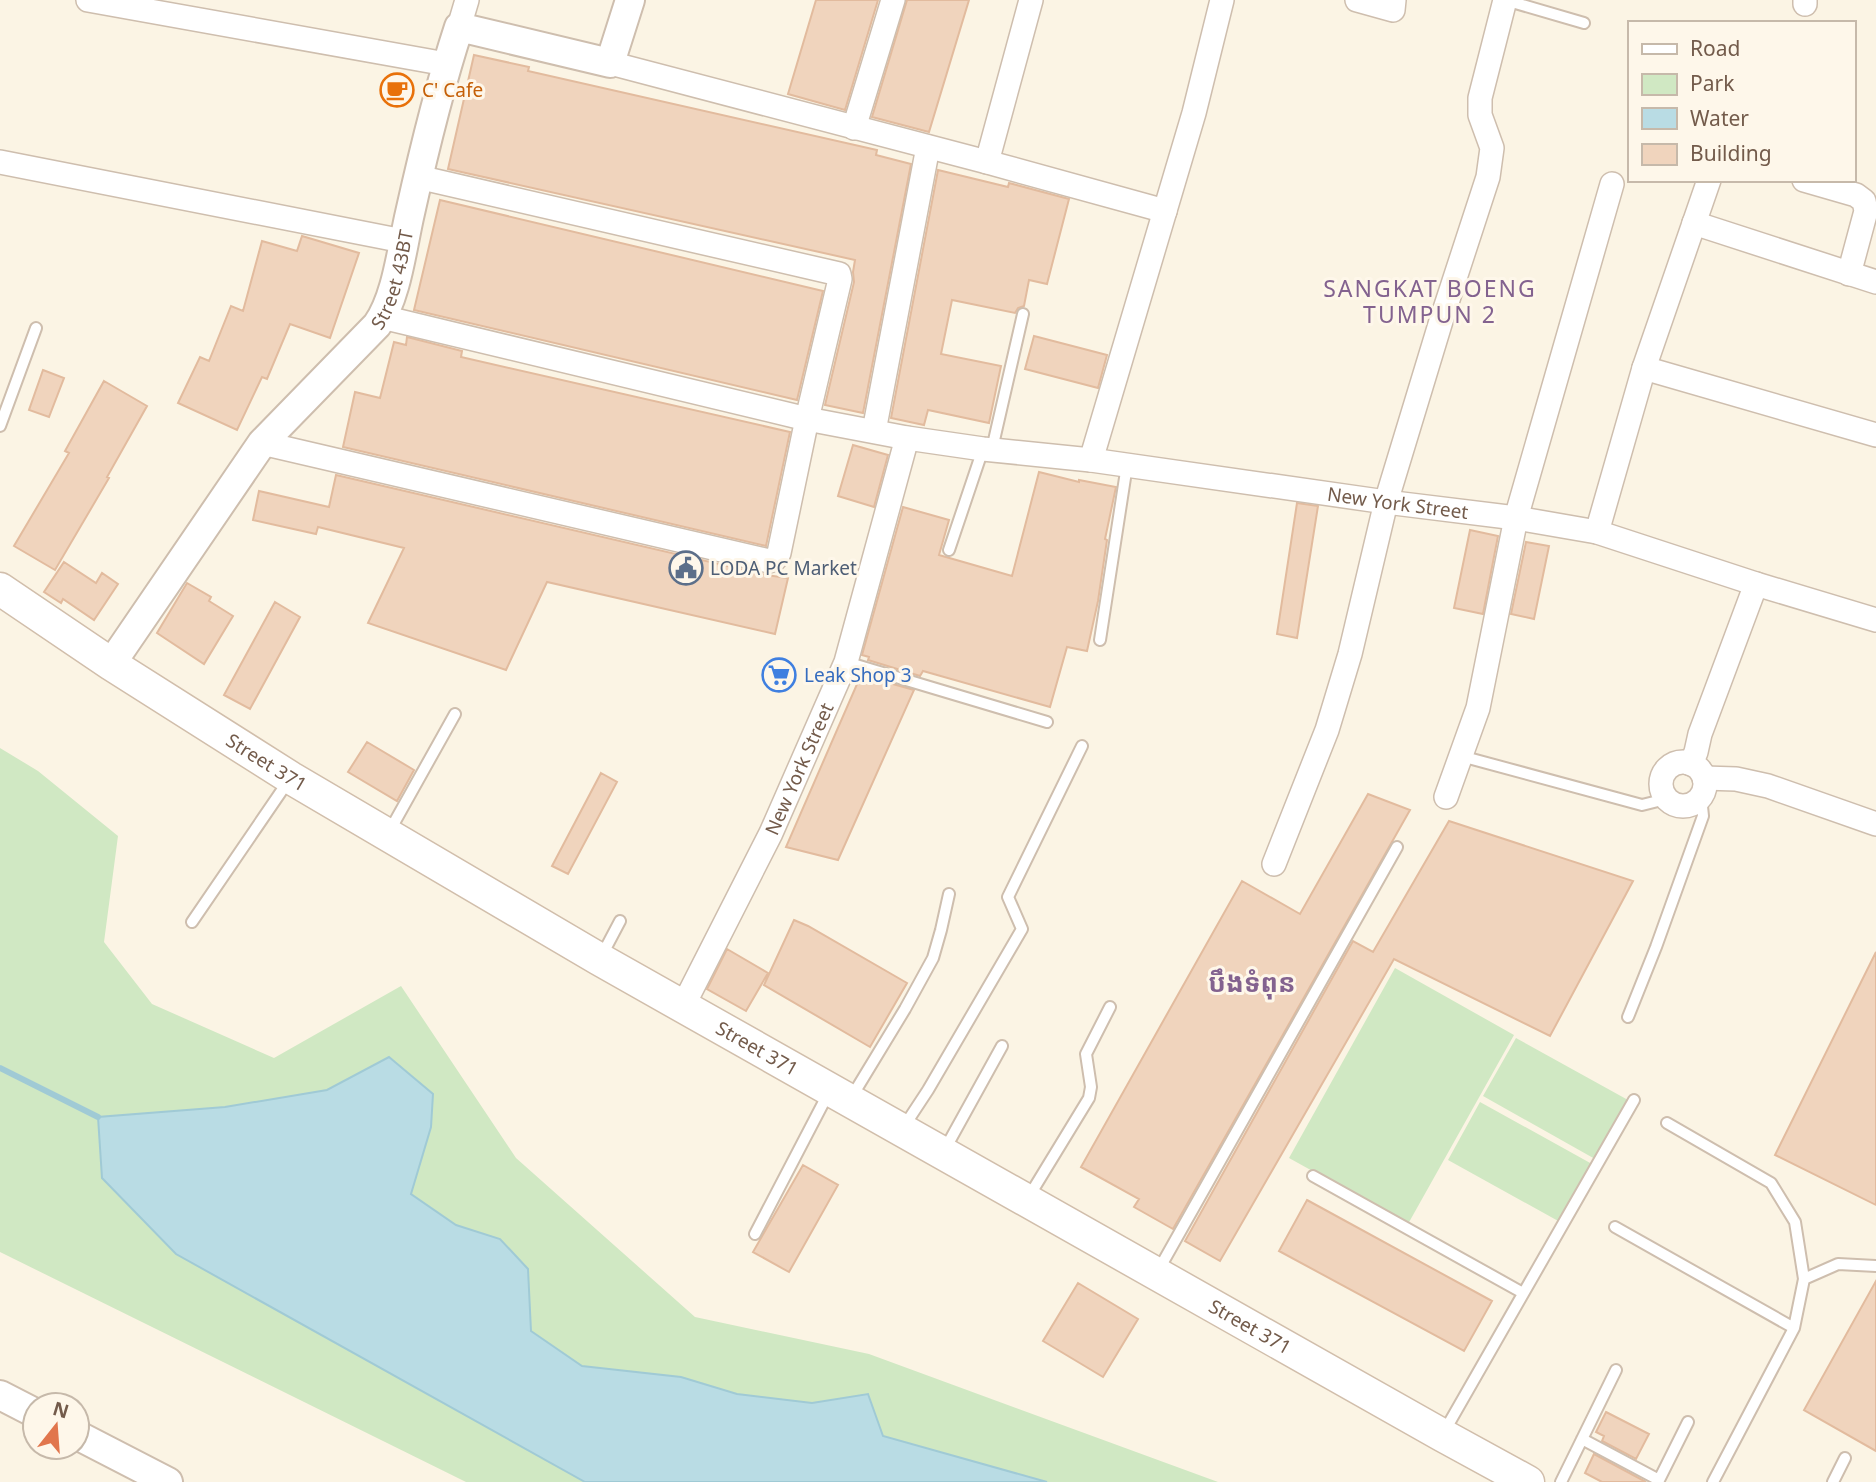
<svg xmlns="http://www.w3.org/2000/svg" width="1876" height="1482" font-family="'Noto Sans','Noto Sans Khmer',sans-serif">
  <rect width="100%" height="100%" fill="#fbf4e4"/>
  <!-- green -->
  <path fill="#d0e8c3" d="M0,748L38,771L118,836L104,942L152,1004L274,1058L401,986L516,1158L695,1317L869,1354L1218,1482H466L0,1252Z
    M1395,968L1514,1035L1408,1224L1289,1158Z
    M1516,1038L1628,1100L1595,1159L1483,1096Z
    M1480,1102L1592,1164L1560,1222L1448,1160Z"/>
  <!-- water -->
  <path fill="#b9dce4" stroke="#a0cad5" stroke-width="2" d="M389,1057L433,1094L431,1127L411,1194L456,1225L500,1239L528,1269L531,1331L582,1366L681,1377L737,1394L812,1403L868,1394L883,1436L1047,1482H585L176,1254L102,1178L98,1117L225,1107L327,1090Z"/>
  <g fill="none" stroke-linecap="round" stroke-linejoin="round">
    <!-- stream -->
    <path stroke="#a0cad5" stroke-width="6" d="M0,1068L98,1117"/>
  </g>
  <!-- building -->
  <path fill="#f0d4bd" stroke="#e2bb9e" stroke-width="2" d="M816,0H878L845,110L788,94Z
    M907,0H969L929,132L872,117Z
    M474,55L529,67L528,71L877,150L876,155L911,164L863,413L825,405L854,282L853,272L855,260L448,169Z
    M938,170L1008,187L1009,183L1069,199L1047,284L1029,280L1024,306L1018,308L1015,313L952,300L941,354L1001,366L989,423L928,410L924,425L891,418Z
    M440,200L823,291L797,400L414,310Z
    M302,236L359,253L330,338L290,324L267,379L262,377L237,430L178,403L200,357L209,361L231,306L243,311L262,241L297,251Z
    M1034,336L1107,355L1098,388L1025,369Z
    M407,337L462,351L461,357L790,432L766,546L343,447L355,392L380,398L394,342L406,345Z
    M43,370L64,378L49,417L29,410Z
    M104,381L147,406L107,477L109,478L55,570L14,546L69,453L65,451Z
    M853,445L888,455L874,507L838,496Z
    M1039,472L1079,482V480L1116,487L1105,539L1107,540L1098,601L1087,651L1067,647L1050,707L923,671L920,676L868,660L869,657L862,655L903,507L949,520L939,555L1012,576Z
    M336,475L766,575L788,578L775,634L547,582L506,670L368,623L404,548L318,527L316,534L253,520L259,491L329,507Z
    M1297,503L1318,506L1297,638L1277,634Z
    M1470,530L1498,536L1483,614L1454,608Z
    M1526,542L1549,546L1534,619L1511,614Z
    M64,562L96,583L102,573L118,584L94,620L63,599L61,603L44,592Z
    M187,583L211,597L209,601L233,616L204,664L157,633Z
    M275,602L300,617L250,709L224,695Z
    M861,675L914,690L838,860L786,847Z
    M367,742L414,770L397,801L348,772Z
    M601,773L617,782L568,874L552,866Z
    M1368,794L1410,810L1173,1229L1134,1207L1139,1199L1081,1167L1242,881L1300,914Z
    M1449,821L1633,881L1550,1036L1394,959L1220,1261L1185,1241L1353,941L1373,952Z
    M794,920L808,926L907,983L870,1047L764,985Z
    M727,949L768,973L746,1011L707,989Z
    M1876,952V1205L1775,1155Z
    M803,1165L838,1185L789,1272L753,1252Z
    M1307,1200L1492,1301L1464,1351L1279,1251Z
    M1876,1281V1451L1804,1410Z
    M1078,1283L1138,1319L1103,1377L1043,1341Z
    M1606,1412L1649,1434L1636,1459L1602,1441L1604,1436L1596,1432Z
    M1594,1454L1646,1482H1602L1585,1473Z"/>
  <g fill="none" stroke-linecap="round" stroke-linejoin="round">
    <defs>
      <path id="service" d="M1505,0L1584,23
        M0,426L36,328
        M992,449L1023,314
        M949,550L983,449
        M1100,640L1127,465
        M846,662L1047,722
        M1472,759L1642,805L1666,799
        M389,832L455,714
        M192,922L289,780
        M601,957L620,921
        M1628,1017L1656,947L1703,816L1701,797
        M851,1098L905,1009L933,958L941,930L949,894
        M1667,1123L1771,1183L1795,1222L1804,1279L1794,1328L1713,1482
        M903,1128L928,1090L1022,929L1008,897L1082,746
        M944,1151L1002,1046
        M1313,1176L1523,1293
        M1028,1198L1089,1098L1091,1087L1086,1054L1110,1007
        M1615,1227L1794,1328
        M755,1234L829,1092
        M1158,1271L1397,847
        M1804,1279L1838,1264L1876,1266
        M1444,1432L1634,1100
        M1582,1439L1659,1480
        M1561,1482L1616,1370
        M1658,1482L1688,1422
        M1833,1482L1845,1458"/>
      <g id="minor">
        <path d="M88,0L446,64"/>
        <path d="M1357,0L1393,10L1394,0"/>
        <path d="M1805,4V0"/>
        <path d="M459,27L467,0"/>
        <path d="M610,63L987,162L1165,211"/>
        <path d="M854,128L893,0"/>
        <path d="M0,162L403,241"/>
        <path d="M987,162L1031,0"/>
        <path d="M1804,180L1856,195L1864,201L1866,211L1849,274"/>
        <path d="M1694,223L1876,282"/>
        <path id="s1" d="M382,317L807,419L907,438L983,449L1091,460L1386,502L1516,518L1597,532L1756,584L1876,620"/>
        <path d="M1644,368L1876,435"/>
        <path d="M874,431L928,147"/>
        <path d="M262,443L769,561L775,559L779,553L807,419L840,279L839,274L418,177"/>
        <path d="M1091,460L1194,113L1222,0"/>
        <path d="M1597,532L1644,368L1709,180"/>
        <circle cx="1683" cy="784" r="22"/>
        <path d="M1691,764L1696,752L1700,734L1756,584"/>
        <path d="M1704,778L1736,779L1768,786L1876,824"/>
        <path d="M1446,797L1478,708L1516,518L1612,184"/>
        <path d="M1274,864L1327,730L1350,654L1386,502L1441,321L1488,177L1492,148L1480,115V98L1505,0"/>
        <path id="s2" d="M683,1006L771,833L846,662L907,438"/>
      </g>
      <g id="tertiary">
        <path id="s3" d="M111,664L262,443L377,325C397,297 402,247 410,213C424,150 439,88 459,27L610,63L630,0"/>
        <path d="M0,1395L35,1413"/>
        <path d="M77,1435L168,1482"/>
      </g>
      <g id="secondary">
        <path id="s4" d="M0,589L111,664L291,778L599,959L1442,1435L1528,1482"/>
      </g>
    </defs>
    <!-- service casing -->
    <use href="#service" stroke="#cebeae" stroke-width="14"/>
    <!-- minor casing -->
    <use href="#minor" stroke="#cebeae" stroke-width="26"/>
    <!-- tertiary casing -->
    <use href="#tertiary" stroke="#cebeae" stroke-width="32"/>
    <!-- secondary casing -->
    <use href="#secondary" stroke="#d1beab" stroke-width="35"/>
    <!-- service -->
    <use href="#service" stroke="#fff" stroke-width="10"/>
    <!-- minor -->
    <use href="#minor" stroke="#fff" stroke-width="23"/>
    <!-- tertiary -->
    <use href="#tertiary" stroke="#fff" stroke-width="28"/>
    <!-- secondary -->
    <use href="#secondary" stroke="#fff" stroke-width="32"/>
  </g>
  <!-- icons -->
  <defs>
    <symbol id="cafe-ring" viewBox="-11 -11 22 22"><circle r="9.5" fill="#fef7ea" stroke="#e8710a" stroke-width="1.5"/><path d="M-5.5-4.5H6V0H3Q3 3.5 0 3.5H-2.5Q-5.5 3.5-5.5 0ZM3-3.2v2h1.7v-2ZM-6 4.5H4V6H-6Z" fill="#e8710a"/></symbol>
    <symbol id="civic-ring" viewBox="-11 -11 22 22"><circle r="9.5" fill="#fef7ea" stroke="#5c6f8a" stroke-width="1.5"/><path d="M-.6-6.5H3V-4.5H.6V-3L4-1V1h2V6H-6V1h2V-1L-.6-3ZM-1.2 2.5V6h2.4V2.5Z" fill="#5c6f8a"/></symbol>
    <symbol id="supermarket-ring" viewBox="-11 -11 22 22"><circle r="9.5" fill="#fef7ea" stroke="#3f7fe0" stroke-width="1.5"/><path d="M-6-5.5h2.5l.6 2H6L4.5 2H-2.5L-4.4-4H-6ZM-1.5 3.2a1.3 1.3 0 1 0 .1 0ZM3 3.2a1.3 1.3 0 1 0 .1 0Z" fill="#3f7fe0"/></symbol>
  </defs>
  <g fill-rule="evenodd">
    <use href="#cafe-ring" x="378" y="71" width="38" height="38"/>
    <use href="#civic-ring" x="667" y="549" width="38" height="38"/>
    <use href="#supermarket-ring" x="760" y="656" width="38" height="38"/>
  </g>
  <g text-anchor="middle" stroke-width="6" stroke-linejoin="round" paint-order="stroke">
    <!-- food labels -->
    <g font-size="19" fill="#c56008" stroke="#fef7ea" text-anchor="start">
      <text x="422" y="97">C' Cafe</text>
    </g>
    <!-- street labels -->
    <g font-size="19" fill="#735b4b" stroke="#fef7ea">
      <text dy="7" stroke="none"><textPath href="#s3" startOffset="481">Street 43BT</textPath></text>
      <text dy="7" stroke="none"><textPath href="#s1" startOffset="1034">New York Street</textPath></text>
      <text dy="7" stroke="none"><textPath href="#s4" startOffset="318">Street 371</textPath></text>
      <text dy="7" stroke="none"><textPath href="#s2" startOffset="264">New York Street</textPath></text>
      <text dy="7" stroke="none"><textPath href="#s4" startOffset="886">Street 371</textPath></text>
      <text dy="7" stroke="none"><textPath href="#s4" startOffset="1452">Street 371</textPath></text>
    </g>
    <!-- service labels -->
    <g font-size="19" fill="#4e5e75" stroke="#fef7ea" text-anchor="start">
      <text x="710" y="575">LODA PC Market</text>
    </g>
    <!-- shop labels -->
    <g font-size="19" fill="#366cbe" stroke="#fef7ea" text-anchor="start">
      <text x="804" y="682">Leak Shop 3</text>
    </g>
    <!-- quarter labels -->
    <g font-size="23" letter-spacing="2" fill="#83628f" stroke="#fef7ea">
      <text x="1430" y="297">SANGKAT BOENG<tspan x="1430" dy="26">TUMPUN 2</tspan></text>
    </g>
    <!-- district labels -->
    <g font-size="26" font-weight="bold" fill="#83628f" stroke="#fef7ea">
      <text x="1252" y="992">បឹងទំពុន</text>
    </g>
  </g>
  <!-- legend -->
  <rect x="1628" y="21" width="228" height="161" fill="#fef7ea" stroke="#c6b9aa" stroke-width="2"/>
  <rect x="1642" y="44" width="35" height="10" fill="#ffffff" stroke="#c6b9aa" stroke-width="2"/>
  <text x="1690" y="56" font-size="21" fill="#735b4b">Road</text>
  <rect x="1642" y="74" width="35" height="21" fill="#d0e8c3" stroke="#c6b9aa" stroke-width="2"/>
  <text x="1690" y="91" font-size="21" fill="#735b4b">Park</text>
  <rect x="1642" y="108" width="35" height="21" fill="#b9dce4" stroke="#c6b9aa" stroke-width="2"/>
  <text x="1690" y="126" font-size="21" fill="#735b4b">Water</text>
  <rect x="1642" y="144" width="35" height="21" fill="#f0d4bd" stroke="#c6b9aa" stroke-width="2"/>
  <text x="1690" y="161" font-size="21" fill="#735b4b">Building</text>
  <!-- north arrow -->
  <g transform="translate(56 1426) rotate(17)"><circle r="33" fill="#fef7ea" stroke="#c6b9aa" stroke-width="2"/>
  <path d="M0-5L12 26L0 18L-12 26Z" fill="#e1764d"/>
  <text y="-10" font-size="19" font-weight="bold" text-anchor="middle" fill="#735b4b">N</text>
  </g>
</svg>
